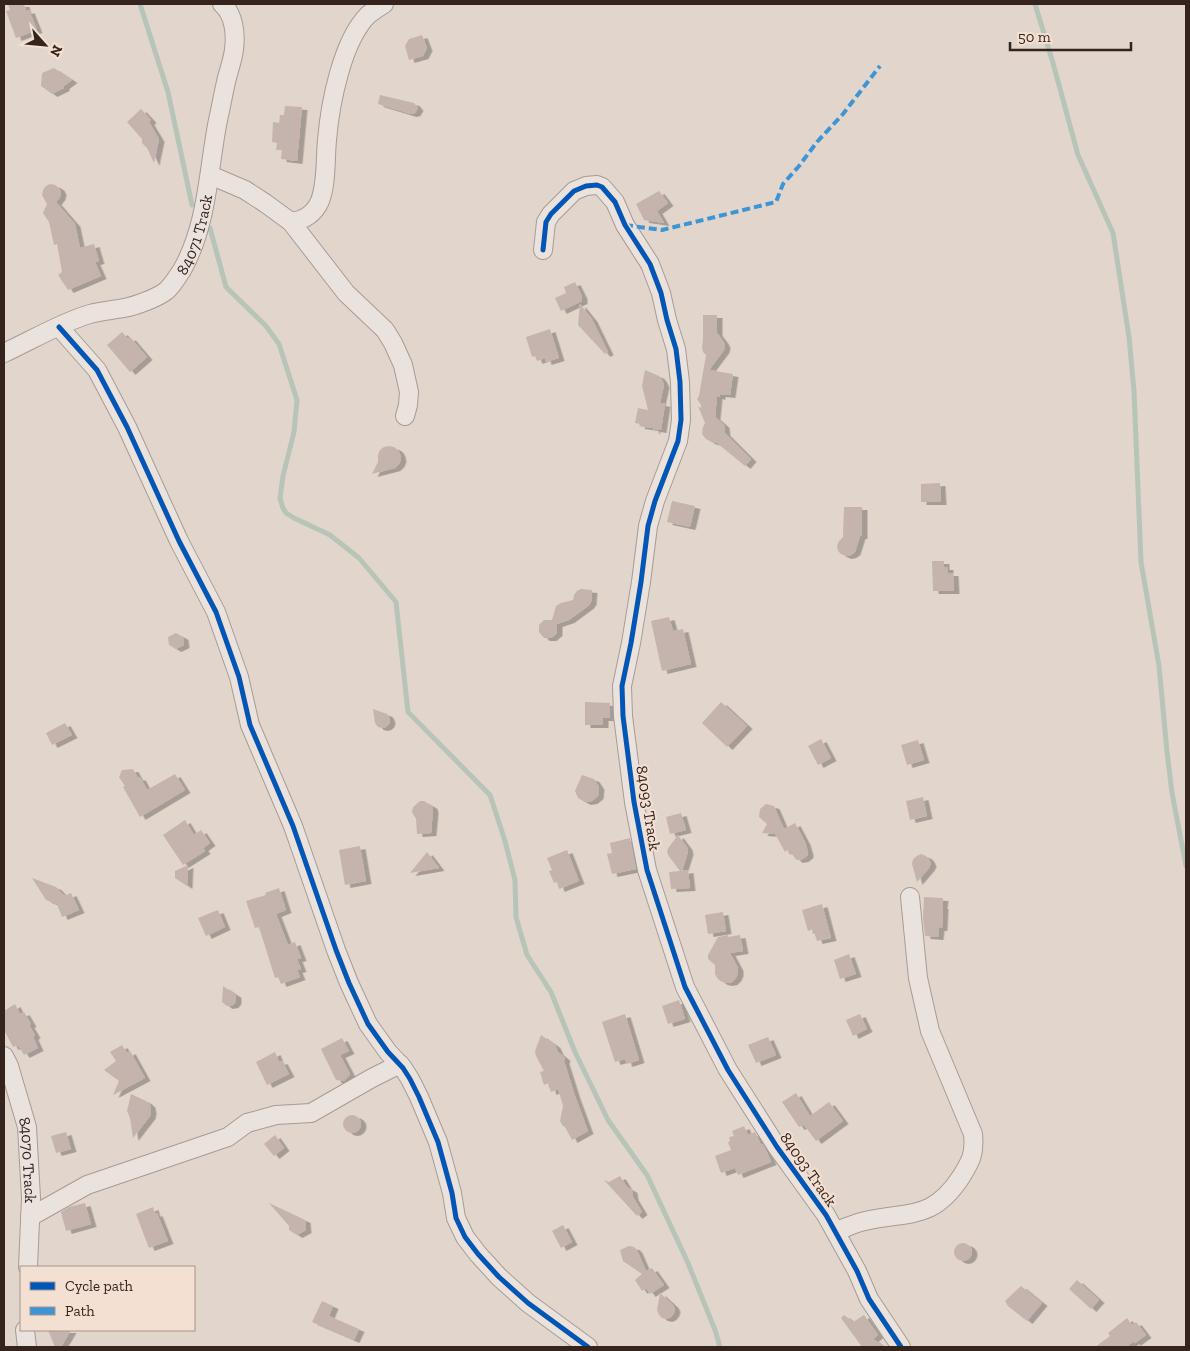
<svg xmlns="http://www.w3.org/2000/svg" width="1190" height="1351" font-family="'Zilla Slab',serif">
  <defs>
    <filter id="shadow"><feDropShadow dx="5.5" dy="3" stdDeviation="0" flood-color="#0004"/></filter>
  </defs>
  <rect width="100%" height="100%" fill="#e2d5cc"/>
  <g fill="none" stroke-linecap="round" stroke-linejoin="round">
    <!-- stream -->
    <path stroke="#b7c5b8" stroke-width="5" d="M140,4L168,92L192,205
      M1035,4L1053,63L1078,155L1113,233L1129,337L1134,391L1141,562L1159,666L1167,752L1172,793L1186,866
      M210,228L226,287L266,326L279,344L297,400L294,432L283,476L280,498L283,508L286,513L294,518L330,535L359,558L396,602L408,712L490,795L505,841L515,880L516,917L527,955L551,992L575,1052L608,1120L647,1175L688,1263L715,1330L720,1347"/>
  </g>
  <!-- building -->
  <path fill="#c5b3ad" filter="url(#shadow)" d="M8,4H24L26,11L29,10L37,30L16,38L6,11L10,10Z
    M422,35L427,48L423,56L409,60L405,46L409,39Z
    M54,68L72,80L64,86V88L52,94L41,86L42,73Z
    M380,95L414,103L418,108L415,113L411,114L378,104Z
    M285,106L302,107L297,161L281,159L282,150H276L277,143L272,142L273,122L279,123L280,115H284Z
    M141,109L151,120L149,122L159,139L154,163L147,148L142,143V139L127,122Z
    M50,184L55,185L59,188L61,192L60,197L56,202L75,224L80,248L94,244L99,261L95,262L101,276L68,290L58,275L62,272L57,244L54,245L49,222L43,213L47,204L42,195L43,190L46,186Z
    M659,191L668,203L657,211L664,223L644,220L636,204Z
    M575,282L582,296V301L561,311L555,298L566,293L564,287Z
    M580,304L592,319L608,352L605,354L578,325Z
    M703,315H717V333L723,341L725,345L724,350L709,370L733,374L730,395L720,394V397L717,396L715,417L724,425L725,433L751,459L745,466L717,443L712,442L706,439L702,434L703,427L705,423L698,406L701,408V405L697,399L699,396L706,355L703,352L702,347L703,340Z
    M550,329L559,358L546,362L545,358L537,361L535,356L532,357L526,337Z
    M122,332L128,339L130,337L147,357L130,372L107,345Z
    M645,370L659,376L662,380L664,385L660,403L665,404L661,430L655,429L654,432L653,428L639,426L640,424L635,423L638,408L648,410L642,386Z
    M389,446L394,447L398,450L400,454L401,459L399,464L395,468L372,474L378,462V455L380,450L384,447Z
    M940,483L941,502H921V484Z
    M672,501L695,506L690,527L667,522Z
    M844,507H862V536H860L855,552L851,555L846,556L841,554L838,551L837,546L839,541L843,537Z
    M932,561H944V567H948V573H953L954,591H933Z
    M581,589L592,590L591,602L588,606L569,620L557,624V633L551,638H544L539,632V625L544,620H552L556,606L561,603L573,600L574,595L577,591Z
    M669,617L673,631L683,629L691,664L662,671L651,621Z
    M176,633L183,637L184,645L176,649L169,645L168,637Z
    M585,702L610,703V718H603V725H585Z
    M721,702L747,726L727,747L702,723Z
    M373,709L387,714L389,717L390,721L389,724L386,727L382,728L378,727L375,723Z
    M65,723L72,735L52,745L46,733Z
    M821,739L831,758L818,765L808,746Z
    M918,740L924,760L907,765L901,745Z
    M133,769L138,778L140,777L147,790L175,774L185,790L140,817L123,787L125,786L119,777L122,770Z
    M582,775L594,779L599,787L598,796L592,801L585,802L578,798L575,791Z
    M923,797L927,816L910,820L906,801Z
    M420,801H424L432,806L433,810L431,833L417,834L416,819L412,812L413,807Z
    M766,804L774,806L784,829L795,823L805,842L808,852V855L803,859L797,860L795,858L788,849L785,852L775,834L762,833L767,824L759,817L760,809Z
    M681,813L686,830L670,834L666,817Z
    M185,820L194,835L201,830L210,843L203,848L205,851L183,865L163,835Z
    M678,835L687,847L688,852L682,871L688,870L690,888L671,889L669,872L680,871L668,855L667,851L669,847Z
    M630,838L636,869L612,874L607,854L612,853L610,843Z
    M360,846L366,881L345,885L339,850Z
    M567,850L579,881L559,889L557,882L554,883L549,871L552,870L547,858Z
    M427,852L439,868L410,873Z
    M921,854L926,856L929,859L931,864L929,868L917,882L912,864L913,859L917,856Z
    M188,865L187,886L175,878V871Z
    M32,878L56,887L64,896L71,893L79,910L62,917L57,904L46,900Z
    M279,888L286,910L276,914L288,945L295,942L301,958L297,959L301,969L297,970L300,977L281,984L278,977L275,978L259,927L255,928L246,901L266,895L265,893Z
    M924,897L943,898L942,906H943L942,928H939L938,937L925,936L923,918Z
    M822,904L831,938L817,941L813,929L808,931L802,910Z
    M218,910L225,927L206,936L198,918Z
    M723,912L726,931L708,934L705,915Z
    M728,935V937L740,935L743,951L730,953L738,968V973L736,978L732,982L727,983L722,982L718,979L715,974V965L708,959V955L718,937Z
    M849,954L856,974L840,979L834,960Z
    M223,986L236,995V1001L233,1005L227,1006L222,1002Z
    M679,1000L685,1019L668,1024L662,1006Z
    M15,1004L20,1014L24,1012L31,1024L29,1025L35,1035L33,1037L38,1048L24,1055L18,1045L13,1047L4,1030V1011Z
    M625,1014L639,1060L627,1064L625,1059L615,1062L602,1022Z
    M860,1014L867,1029L853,1036L846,1020Z
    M541,1035L555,1045L558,1052L565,1058L564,1061L575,1096L588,1131L572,1140L565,1127L563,1126L560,1121L563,1106L558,1089L551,1092L548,1083L544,1085L540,1072L544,1071L536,1056L535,1051Z
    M768,1037L776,1055L756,1063L748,1045Z
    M342,1038L349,1051L340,1055L350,1074L344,1081L336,1080L321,1049Z
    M122,1045L127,1053L130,1051L145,1078L113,1095L119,1081L104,1070L116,1061L110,1052Z
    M275,1052L279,1062L282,1061L289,1074L267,1085L256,1062Z
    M796,1093L810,1116L829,1102L843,1121L816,1141L804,1125L799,1127L782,1102Z
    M131,1094L146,1101L150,1105L151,1111L150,1116L133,1138L130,1118L127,1111Z
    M343 1124a9 9 0 1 1 18 0a9 9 0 1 1-18 0Z
    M744,1126L748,1135L755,1132L761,1145L763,1144L767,1152L771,1162L738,1175L735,1168L721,1173L715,1156L731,1150L728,1142L730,1141L729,1137L734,1136L732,1131Z
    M66,1132L71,1149L56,1153L51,1136Z
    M275,1135L284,1148L274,1156L264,1144Z
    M620,1176L627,1187L632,1190L633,1197L642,1212L637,1216L604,1180L609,1182Z
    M85,1203L91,1224L66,1231L61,1212L69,1207Z
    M269,1203L305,1220L306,1230L297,1235L289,1230V1226Z
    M153,1207L155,1214L157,1213L168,1241L149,1248L136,1214Z
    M563,1225L572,1242L561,1248L552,1231Z
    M954 1252a9 9 0 1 1 18 0a9 9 0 1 1-18 0Z
    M629,1246L634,1247L637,1250L646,1271L652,1268L664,1285L650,1294L646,1288L642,1291L635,1280L642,1274L623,1261L620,1250Z
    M1077,1280L1099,1300L1091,1309L1069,1289Z
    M1021,1286L1042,1303L1027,1321L1008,1306L1005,1301Z
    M660,1293L673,1305L675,1309L674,1313L671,1317L667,1319L662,1318L659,1315L657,1310Z
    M322,1301L333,1306L329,1316L359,1329L354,1340L312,1322Z
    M844,1315L853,1322L864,1315L878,1335L873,1339L884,1347H862L841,1318Z
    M1127,1318L1132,1325L1136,1322L1146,1335L1135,1343L1134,1341L1126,1347H1095L1110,1336L1108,1333Z
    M48,1330H71L61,1347H55Z"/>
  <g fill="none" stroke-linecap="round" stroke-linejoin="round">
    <defs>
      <g id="street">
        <path d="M210,175L245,190L265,203L291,222L346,293L385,330L393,343L403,365L409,392L408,405L405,416"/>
        <path d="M291,222C305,220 314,214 320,201C327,182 325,160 327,140C330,104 342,41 368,15C373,11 379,7 384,4"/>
        <path d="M543,250L546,222L551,214L574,191L586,186L597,185L602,187L615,202L625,225L650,264L661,293L667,320L676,349L680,382L681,420L678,441L655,501L648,526L641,582L631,643L622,686L623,716L634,802L647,870L685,987L728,1070L777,1147L826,1215L857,1271L869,1299L901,1347"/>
        <path d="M59,327L97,370L127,427L179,541L216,612L239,677L250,725L293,826L336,950L349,983L368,1024L388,1052L403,1068L410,1079L419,1097L438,1142L452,1193L456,1218L465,1237L478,1254L499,1277L528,1303L588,1347"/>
        <path id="s1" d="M4,353C30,341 62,322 90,314C101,311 113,310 124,308C135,306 157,298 166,291C173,285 177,277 182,270C208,224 208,170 218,120C221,107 223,95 226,82C228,72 233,60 234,49C236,34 234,14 222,4"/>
        <path id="s2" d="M4,1056L9,1066L27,1127L31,1198L28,1267"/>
        <path d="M30,1217L87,1185L228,1137L247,1123L276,1115L311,1113L372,1078L400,1064"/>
        <path d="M836,1231C845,1228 855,1223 865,1221C909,1211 932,1221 961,1177C971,1161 975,1154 973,1134L930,1031L918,978L910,897"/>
        <path d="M25,1330L27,1347"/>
      </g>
    </defs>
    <!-- street casing -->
    <use href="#street" stroke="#a79b95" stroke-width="20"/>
    <!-- street -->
    <use href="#street" stroke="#eae3dd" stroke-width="18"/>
    <!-- quiet -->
    <path stroke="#3e95d5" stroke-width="4" stroke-dasharray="8 4" stroke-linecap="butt" d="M625,225L662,230L776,202L783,184L799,166L817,142L843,114L880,66"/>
    <defs>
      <path id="cycleway" d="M543,250L546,222L551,214L574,191L586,186L597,185L602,187L615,202L625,225L650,264L661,293L667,320L676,349L680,382L681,420L678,441L655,501L648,526L641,582L631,643L622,686L623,716L634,802L647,870L685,987L728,1070L777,1147L826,1215L857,1271L869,1299L901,1347
        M59,327L97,370L127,427L179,541L216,612L239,677L250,725L293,826L336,950L349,983L368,1024L388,1052L403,1068L410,1079L419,1097L438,1142L452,1193L456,1218L465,1237L478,1254L499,1277L528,1303L588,1347"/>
    </defs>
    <!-- cycleway casing -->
    <use href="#cycleway" stroke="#f3e0d2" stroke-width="8"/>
    <!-- cycleway -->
    <use href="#cycleway" stroke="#0057b8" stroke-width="5"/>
  </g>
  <g text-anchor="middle" stroke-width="4" stroke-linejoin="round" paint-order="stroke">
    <!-- street labels -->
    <g font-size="16" fill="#35231e" stroke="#f3e0d2">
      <text dy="6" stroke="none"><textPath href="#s1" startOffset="239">84071 Track</textPath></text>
      <text transform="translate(649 808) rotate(81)" y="6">84093 Track</text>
      <text dy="6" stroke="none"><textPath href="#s2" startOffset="108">84070 Track</textPath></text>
      <text transform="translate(809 1169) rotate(55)" y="6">84093 Track</text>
    </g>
  </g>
  <!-- border -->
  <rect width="1190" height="1351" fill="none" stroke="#35231e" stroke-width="10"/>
  <!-- legend -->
  <rect x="20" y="1266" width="175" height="65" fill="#f3e0d2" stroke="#a7948a"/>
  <rect x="30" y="1282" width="25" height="8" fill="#0057b8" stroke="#a7948a"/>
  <text x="65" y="1291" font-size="15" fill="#35231e">Cycle path</text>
  <rect x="30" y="1307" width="25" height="8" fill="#3e95d5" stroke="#a7948a"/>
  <text x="65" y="1316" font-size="15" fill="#35231e">Path</text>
  <!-- north arrow -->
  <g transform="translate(45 45) rotate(117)" stroke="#f3e0d2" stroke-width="4" paint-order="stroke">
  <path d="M0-4L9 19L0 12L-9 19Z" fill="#35231e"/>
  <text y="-8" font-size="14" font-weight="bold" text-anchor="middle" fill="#35231e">N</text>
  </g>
  <!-- scale -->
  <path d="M1010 42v8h121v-8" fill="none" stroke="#35231e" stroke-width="2.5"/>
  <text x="1018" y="42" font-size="15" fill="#35231e" stroke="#f3e0d2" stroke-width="4" paint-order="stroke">50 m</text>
</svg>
